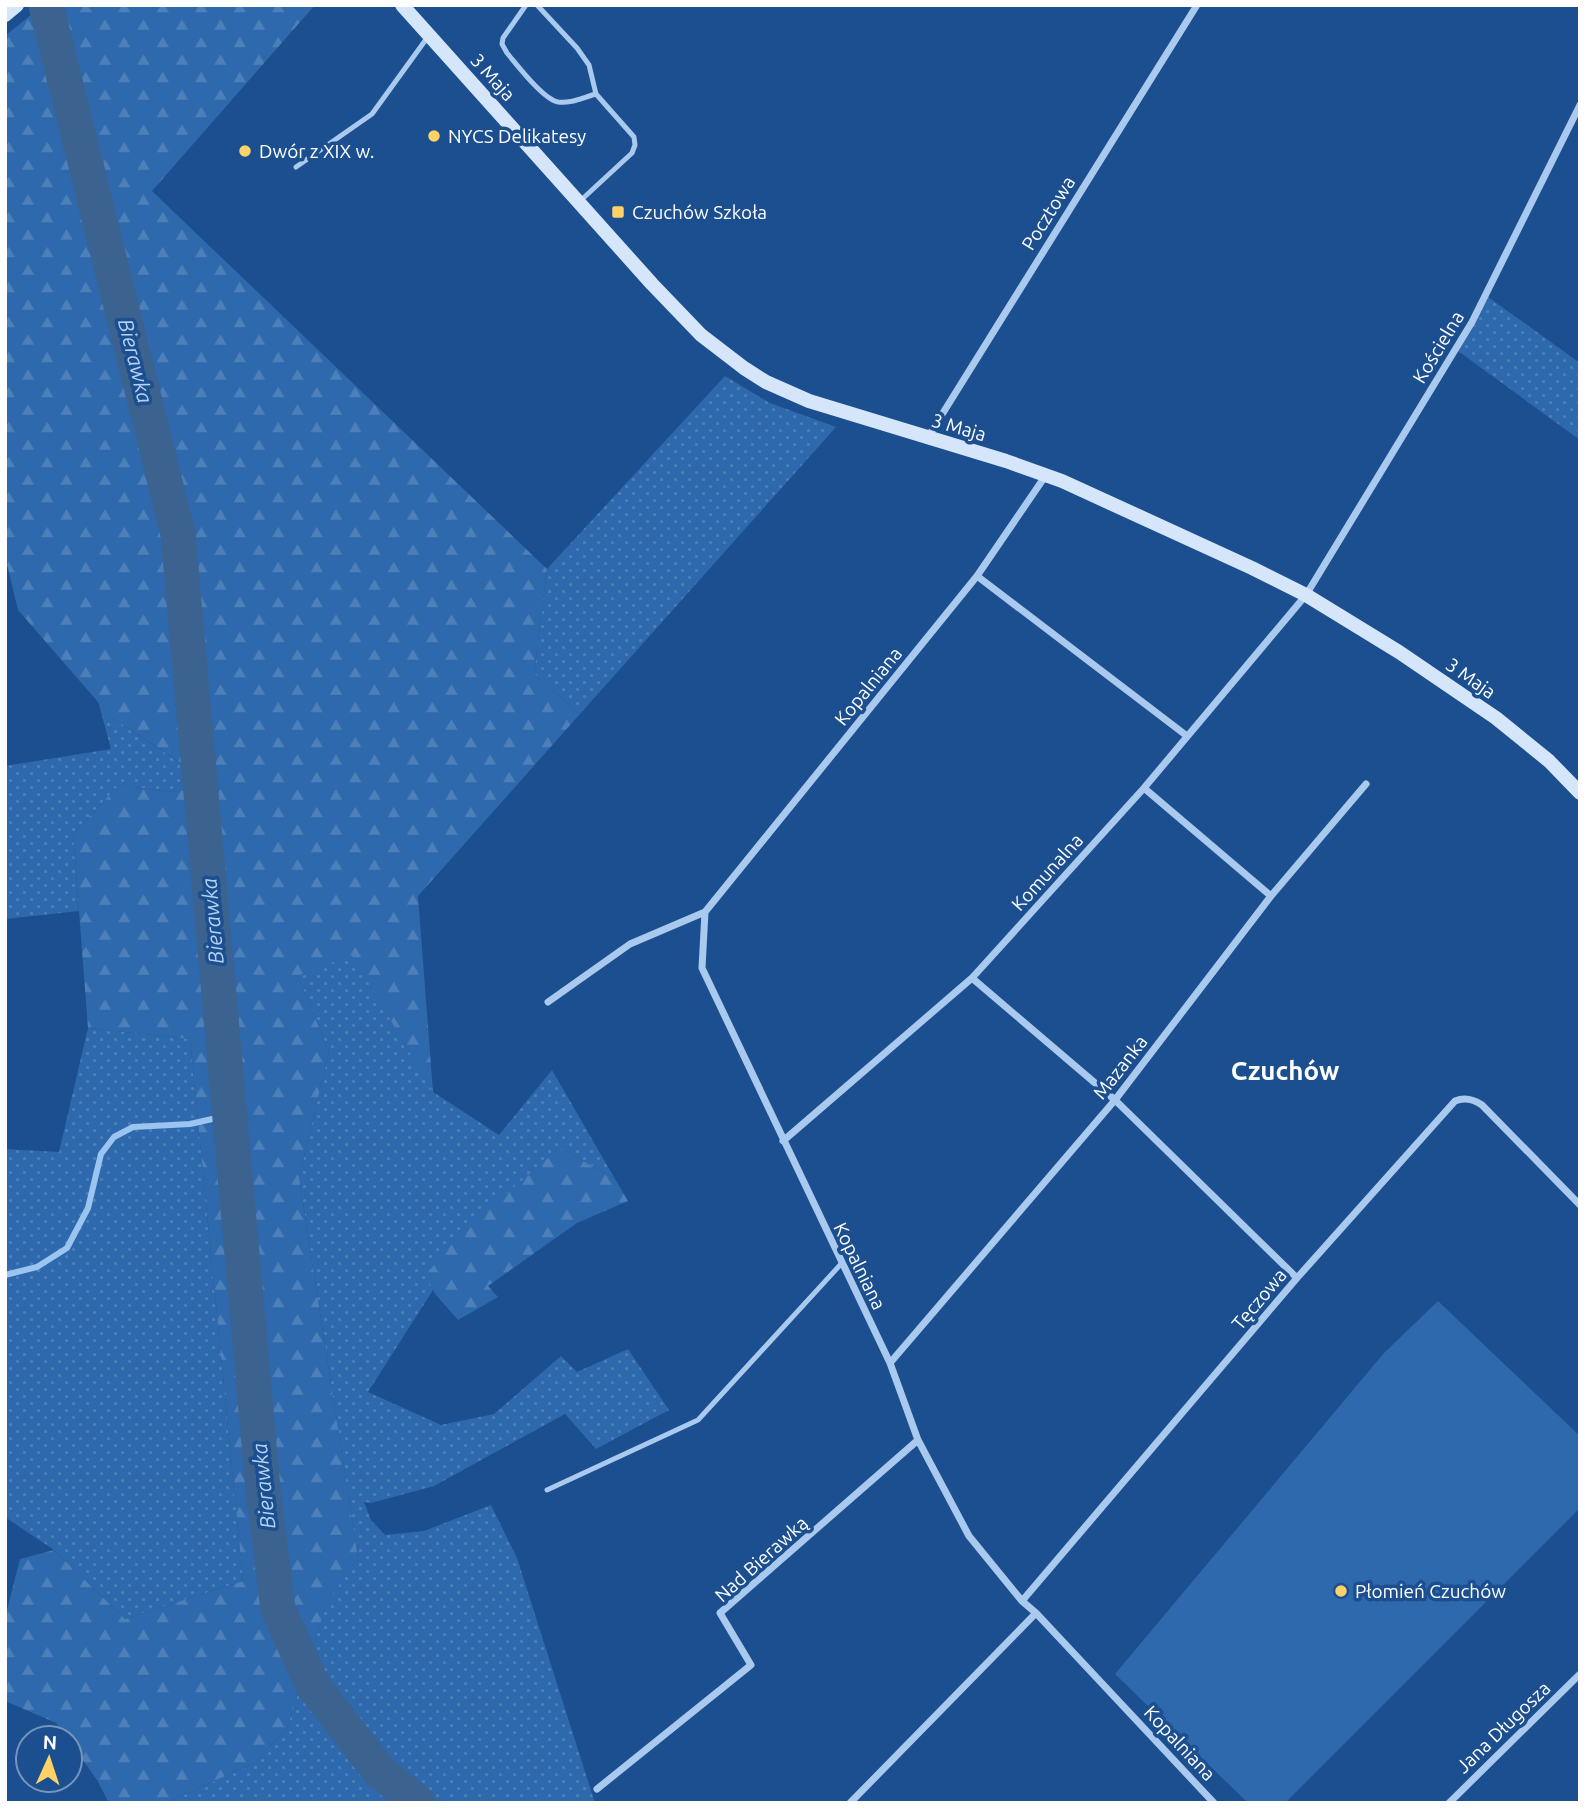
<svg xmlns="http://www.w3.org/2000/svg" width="1585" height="1808" font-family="Ubuntu,sans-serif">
  <defs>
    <pattern id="grass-dots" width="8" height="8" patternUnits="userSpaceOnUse" patternTransform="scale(1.75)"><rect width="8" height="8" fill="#2e69ad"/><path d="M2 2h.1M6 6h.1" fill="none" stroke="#4d80b9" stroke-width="1.8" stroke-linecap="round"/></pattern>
    <pattern id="forest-firs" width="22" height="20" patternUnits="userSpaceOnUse" patternTransform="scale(1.75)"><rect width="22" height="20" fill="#2e69ad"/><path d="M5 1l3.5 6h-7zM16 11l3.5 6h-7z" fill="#4d80b9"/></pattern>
  </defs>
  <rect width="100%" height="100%" fill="#1b4f8f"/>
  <!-- grass -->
  <path fill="url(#grass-dots)" d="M1488,297L1580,363V440L1458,351Z
    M725,376L770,403L836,427L580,714L534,674L547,569Z
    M98,701L111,717L217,787L171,792L119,785L73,834L79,911L5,919V766L111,749Z
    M352,954L433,1092L499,1135L552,1070L615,1179L560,1148L426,1275L433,1290L368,1392L441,1425L494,1414L561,1356L577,1372L628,1349L669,1410L596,1449L565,1414L434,1486L371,1503L364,1502L371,1520L385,1535L424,1531L491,1505L517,1558L595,1803H166L254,1763L287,1728L327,1601L358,1558L299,1177L329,1052L298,976Z
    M88,1028L190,1039L243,1581L125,1619L54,1550L5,1517V1149L59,1152Z"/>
  <!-- forest -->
  <path fill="url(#forest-firs)" d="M43,5H315L152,191L547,569L534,674L580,714L418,896L433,1092L352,955L298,976L329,1052L299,1177L358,1558L327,1602L287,1728L254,1763L166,1803H109L97,1780L70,1742V1738H67L56,1723L5,1701V1618L20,1559L54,1550L125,1619L243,1581L190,1039L88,1028L73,834L119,785L171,792L216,786L111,717L18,610L5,556V36Z
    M560,1148L615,1179L628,1201L577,1223L488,1286L498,1297L458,1320L436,1295L425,1276L463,1230Z"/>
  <!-- pitch -->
  <path fill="#2e69ad" d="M1438,1301L1580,1436V1508L1285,1803H1248L1115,1674L1384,1353Z"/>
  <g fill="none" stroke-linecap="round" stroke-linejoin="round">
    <!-- stream -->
    <path stroke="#9cc4f0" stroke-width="6" d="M5,1275L37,1267L67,1248L88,1208L101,1154L114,1137L133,1127L190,1124L230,1115"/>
    <!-- river -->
    <path stroke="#3c6290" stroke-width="35" d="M46,5L178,534L263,1490L278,1609L312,1684L379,1771L418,1803"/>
    <!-- lane -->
    <path stroke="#a9c9ee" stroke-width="5" d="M526,5L503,38L502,44L507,53C518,66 543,99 558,102C571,104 584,97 596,94
      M537,5L577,48L589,65L596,94L634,137L635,145L632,153L579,202
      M296,167L372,114L427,38
      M547,1490L698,1420L841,1264"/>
    <!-- street -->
    <path stroke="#a9c9ee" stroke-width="7" d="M928,437L1197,5
      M1046,475L977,576L705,912L702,968L890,1363L918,1440L969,1536L1022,1601L1036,1613L1214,1803
      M977,576L1187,736
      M1144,788L1271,896
      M972,978L1115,1100L1297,1278
      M548,1002L630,944L705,912
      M783,1141L972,978L1144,788L1306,595L1472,322L1580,105
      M890,1363L1115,1100L1271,896L1366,784
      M1022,1601L1297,1278L1455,1101C1465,1097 1473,1099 1482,1105L1580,1205
      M597,1789L751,1665L720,1613L918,1440
      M850,1803L1036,1613
      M1449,1803L1580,1674"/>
    <!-- secondary -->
    <path stroke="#d6e6fa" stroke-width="14" d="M402,5L652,284L701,335L744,368L766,382L809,401L1006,461L1062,481L1252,568L1306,595L1399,652L1496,718L1549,761L1580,793
      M5,15L17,5"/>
  </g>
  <!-- markers -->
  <g fill="#ffd166" stroke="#1b4f8f" stroke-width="2.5">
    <circle cx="434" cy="136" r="7"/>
    <circle cx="245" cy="151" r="7"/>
    <rect x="611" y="205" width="14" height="14" rx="3.5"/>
    <circle cx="1341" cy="1591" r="7"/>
  </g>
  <g text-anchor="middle" stroke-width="7" stroke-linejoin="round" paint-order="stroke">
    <!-- street labels -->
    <g font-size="19" fill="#fff" stroke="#1b4f8f">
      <text transform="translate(493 77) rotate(48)" y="7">3 Maja</text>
      <text transform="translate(1048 213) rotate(-58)" y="7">Pocztowa</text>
      <text transform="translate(1438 347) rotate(-59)" y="7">Kościelna</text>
      <text transform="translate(959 427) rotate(16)" y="7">3 Maja</text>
      <text transform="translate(1471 678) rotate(35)" y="7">3 Maja</text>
      <text transform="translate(868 686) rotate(-51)" y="7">Kopalniana</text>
      <text transform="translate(1047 872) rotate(-48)" y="7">Komunalna</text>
      <text transform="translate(1120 1067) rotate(-52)" y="7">Mazanka</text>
      <text transform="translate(860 1266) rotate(64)" y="7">Kopalniana</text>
      <text transform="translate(1259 1299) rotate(-50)" y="7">Tęczowa</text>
      <text transform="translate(761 1559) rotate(-42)" y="7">Nad Bierawką</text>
      <text transform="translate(1503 1727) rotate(-44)" y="7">Jana Długosza</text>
      <text transform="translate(1180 1743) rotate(47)" y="7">Kopalniana</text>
    </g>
    <!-- poi labels -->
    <g font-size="19" fill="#fff" stroke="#1b4f8f" text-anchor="start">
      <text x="448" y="143">NYCS Delikatesy</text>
      <text x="259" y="158">Dwór z XIX w.</text>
      <text x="632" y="219">Czuchów Szkoła</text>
      <text x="1355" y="1598">Płomień Czuchów</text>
    </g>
    <!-- water labels -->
    <g font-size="21" font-style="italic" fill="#b5d3f5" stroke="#1b4f8f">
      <text transform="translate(135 361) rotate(76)" y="7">Bierawka</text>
      <text transform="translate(213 921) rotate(-95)" y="7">Bierawka</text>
      <text transform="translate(264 1486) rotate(-96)" y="7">Bierawka</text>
    </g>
    <!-- district labels -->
    <g font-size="26" font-weight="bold" fill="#fff" stroke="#1b4f8f">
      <text x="1285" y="1080">Czuchów</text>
    </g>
  </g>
  <!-- border -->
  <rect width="1585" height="1808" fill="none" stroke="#ffffff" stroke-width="14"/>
  <!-- north arrow -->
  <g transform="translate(49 1759) rotate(3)"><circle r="33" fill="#1b4f8f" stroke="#7695bc" stroke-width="2"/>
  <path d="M0-5L12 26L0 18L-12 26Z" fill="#ffd166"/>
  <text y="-10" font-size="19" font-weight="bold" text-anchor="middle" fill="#ffffff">N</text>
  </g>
</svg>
